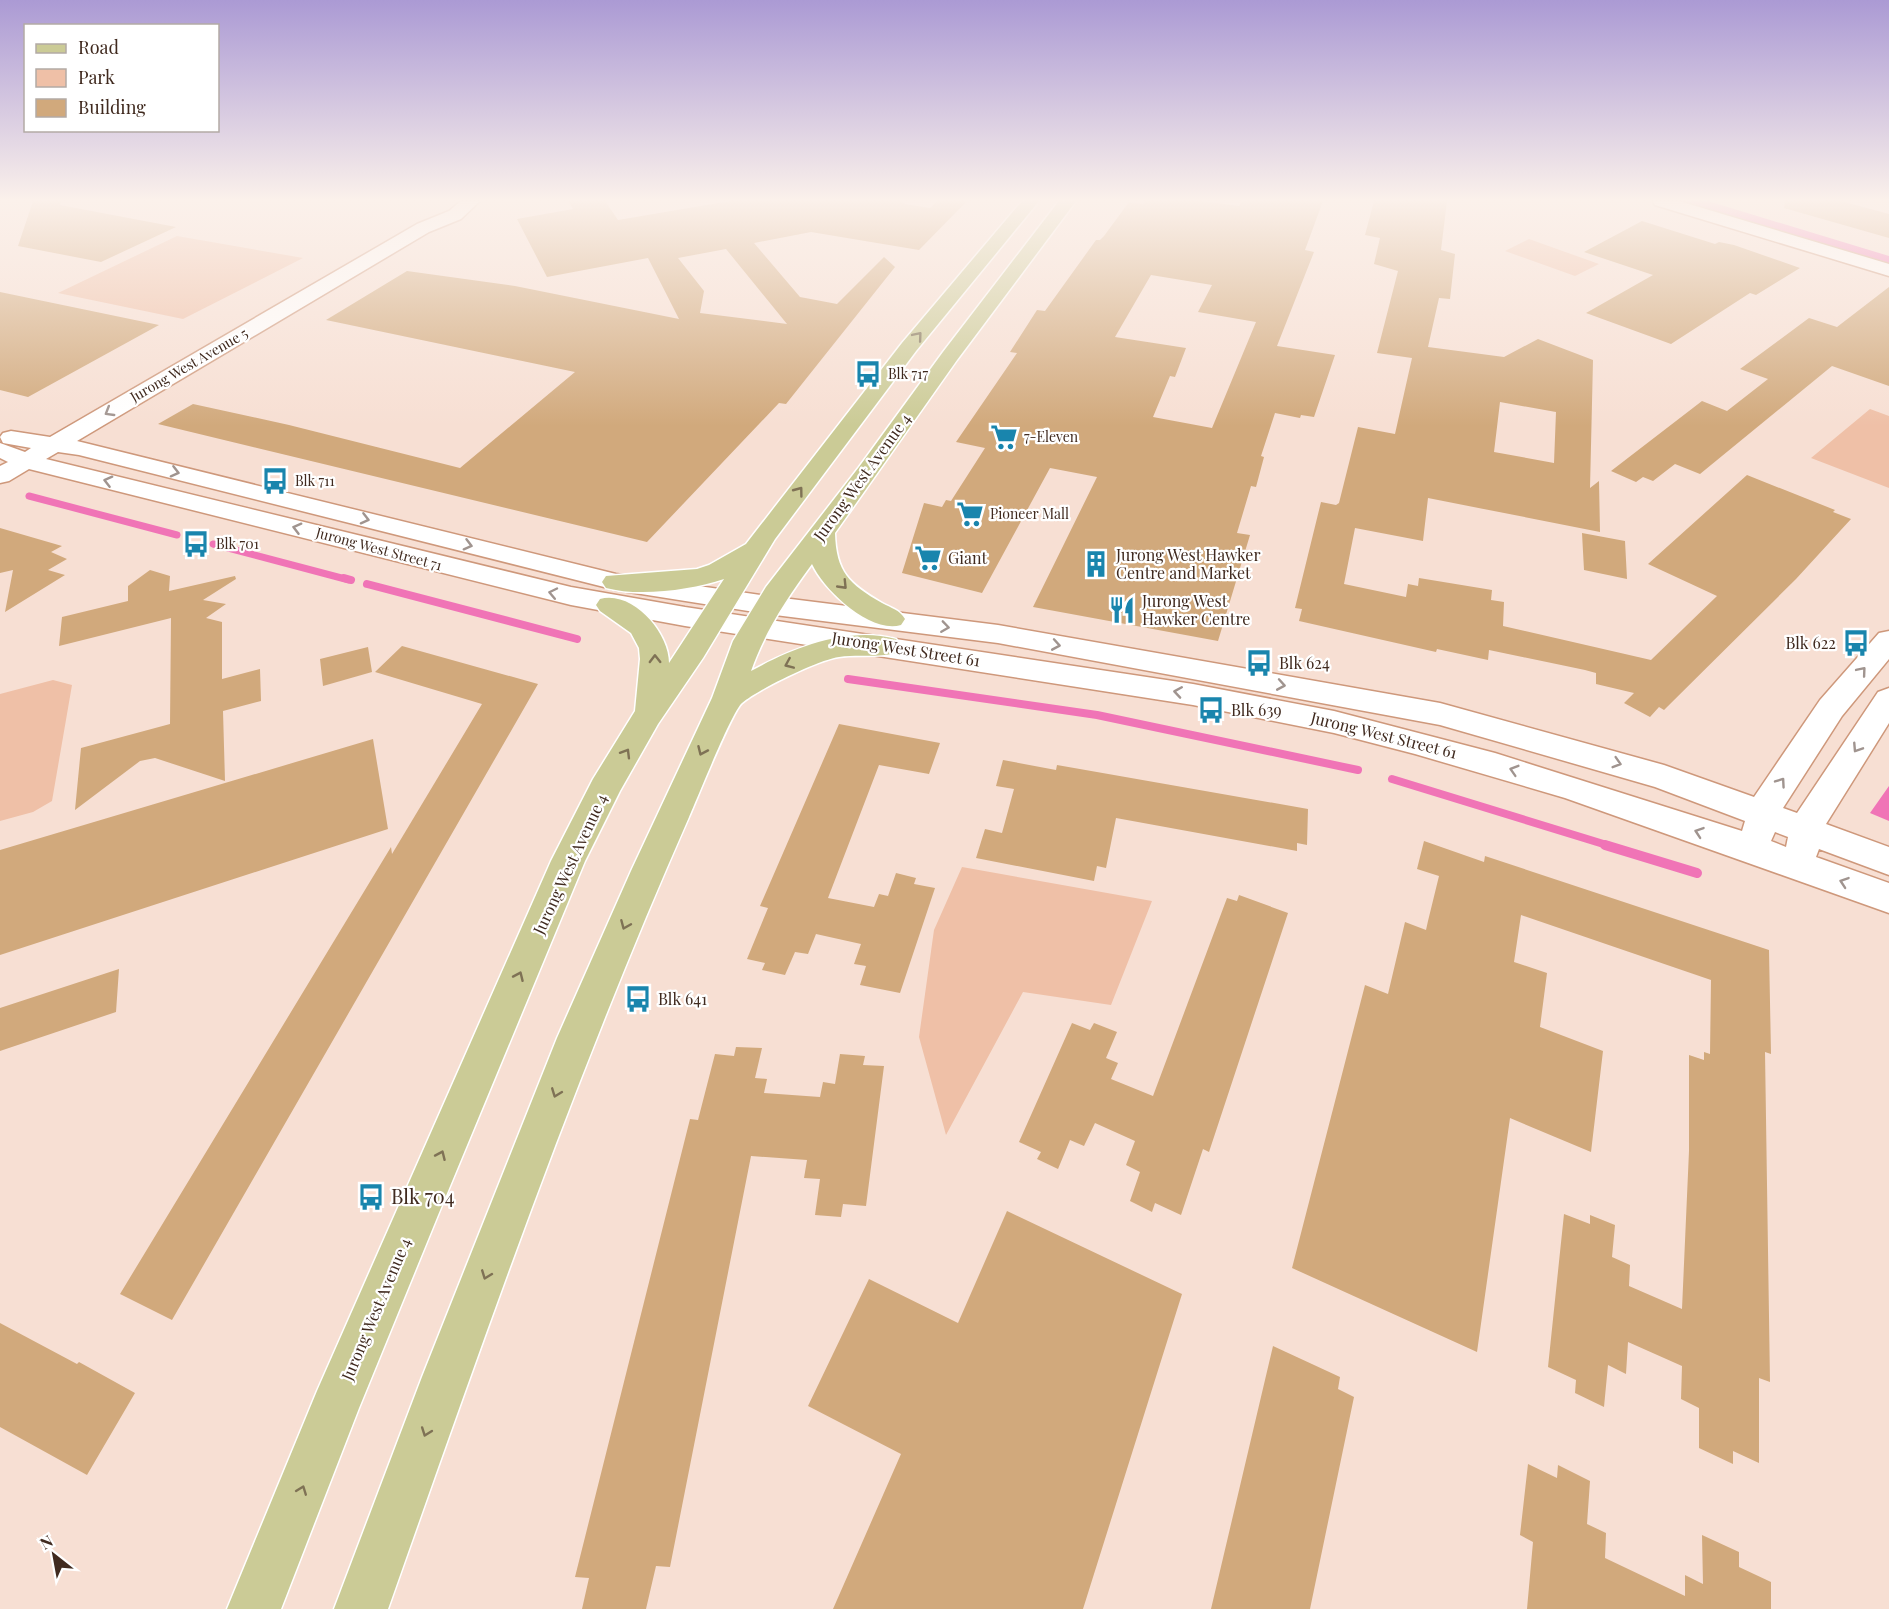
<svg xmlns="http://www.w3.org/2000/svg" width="1889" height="1609" font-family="'Playfair Display',serif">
  <rect width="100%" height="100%" fill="#f7dfd3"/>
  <!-- green -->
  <path fill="#efc0a7" d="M177,236L303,258L183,319L58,293Z
    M1529,239L1599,264L1575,276L1505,251Z
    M1870,409L1889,416V488L1811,458Z
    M53,680L72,685L52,801L33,812L0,821V694Z
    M962,867L1152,901L1111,1005L1023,992L946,1135L919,1037L934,930Z"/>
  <!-- water -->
  <path fill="#f074b6" d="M1680,201H1708L1889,256V266Z
    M1889,786V821L1870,813Z"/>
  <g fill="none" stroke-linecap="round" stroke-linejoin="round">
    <!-- stream-far2 -->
    <path stroke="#f074b6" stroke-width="7" d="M29,496L177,535
      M213,544L349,580"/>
    <!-- stream-far1 -->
    <path stroke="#f074b6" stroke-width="8" d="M344,578L351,580
      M367,584L577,639
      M848,679L1097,715L1358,770
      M1392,779L1610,846"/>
    <!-- stream -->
    <path stroke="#f074b6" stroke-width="10" d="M1605,845L1697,873"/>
  </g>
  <!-- building -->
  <path fill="#d1a97c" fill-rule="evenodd" d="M33,201H61L60,205L176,227L101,262L18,246Z
    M568,201H605L618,220L730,201H902L905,204L930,208L937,201H967L919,250L811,232L754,243L800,297L837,304L884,257L895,267L786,404L779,403L647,542L158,424L193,404L289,425L460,468L575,372L326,320L407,271L515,286L679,319L648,258L547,277L517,219L573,209ZM726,249L787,324L700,313L704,291L678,258Z
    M1145,201H1202L1239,206L1242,201H1323L1305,250L1314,252L1277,346L1335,355L1314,417L1301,415L1300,418L1275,413L1261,456L1264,457L1256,487L1251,486L1237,533L1250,535L1218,641L1033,607L1097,477L1050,468L982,593L902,573L924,503L942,507L946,500L951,501L985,448L956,442L1017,353L1010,352L1037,310L1045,311L1096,240H1100L1104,236L1129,202L1143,204ZM1151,275L1212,285L1198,312L1256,322L1212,428L1153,417L1170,376L1175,377L1186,348L1115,337Z
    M1374,201H1447L1441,250L1455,254L1450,299L1439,298L1428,347L1504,357L1538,339L1593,360L1590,488L1599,481L1600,532L1428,498L1423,541L1355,528L1344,584L1406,597L1408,584L1418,586L1419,578L1492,590L1491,600L1504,602L1503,626L1651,660L1717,596L1648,564L1747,475L1835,510L1833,512L1851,519L1796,579L1664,710L1659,707L1650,717L1624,703L1634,693L1596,684V673L1585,670L1489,650L1488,660L1437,649L1436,652L1299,621L1302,609L1295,608L1321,502L1336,505L1339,503L1358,427L1395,434L1412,358L1377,353L1398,271L1374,264L1380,238L1365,235ZM1500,402L1556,412L1554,463L1494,452Z
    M1785,201H1841L1889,214V238L1784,208Z
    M1642,221L1715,244L1719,242L1734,245L1800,268L1756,295L1750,293L1671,344L1586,313L1653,275L1584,252Z
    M1889,287V386L1832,366L1700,474L1675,464L1653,481L1643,477L1636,482L1611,471L1702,401L1727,411L1768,379L1740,369L1809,318L1837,327Z
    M0,292L159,325L28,397L0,390Z
    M0,528L62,546L51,552L67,559L48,570L65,575L5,612L13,570L0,573Z
    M1582,533L1625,541L1627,579L1584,570Z
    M150,570L170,576L169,591L235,576L236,579L203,600L226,604L206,618L222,622V679L260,669L261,701L223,711L225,781L155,758L140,761L75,810L81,748L170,724L171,618L59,646L62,617L128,601V586Z
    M402,646L538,684L172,1320L120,1294L391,847L392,854L482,704L375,672Z
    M368,647L372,672L323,686L320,659Z
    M839,724L940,743L929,774L879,765L828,898L874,907L879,894L888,896L896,873L916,878L914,884L935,888L900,993L860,985L866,966L854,964L861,944L816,934L808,954L795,952L785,975L762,970L765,963L747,959L768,908L760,906Z
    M373,739L388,829L0,955V850Z
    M1003,760L1056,770L1057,765L1308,809L1307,845L1297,843V851L1116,818L1106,868L1097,866L1094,881L976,858L985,829L1002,833L1014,789L996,786Z
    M1424,841L1484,862L1485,856L1769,950L1771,1054L1765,1052L1770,1382L1759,1378V1463L1733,1451V1464L1699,1448V1408L1681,1399L1682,1366L1628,1342L1626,1374L1608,1365L1604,1407L1575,1393L1576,1380L1548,1367L1564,1214L1590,1224V1215L1615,1225L1612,1257L1630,1265L1629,1286L1682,1309L1689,1151V1055L1704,1060V1052L1710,1054L1711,980L1521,915L1514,962L1547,973L1540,1027L1603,1051L1591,1152L1510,1118L1477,1352L1292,1268L1365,985L1388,994L1405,922L1426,930L1428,921L1439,876L1417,869Z
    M1239,895L1288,913L1209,1152L1203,1149L1181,1215L1155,1203L1152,1212L1130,1201L1140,1172L1126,1165L1135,1141L1095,1123L1084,1146L1070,1140L1058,1169L1037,1159L1041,1152L1019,1142L1072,1023L1090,1030L1094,1023L1117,1032L1106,1058L1118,1063L1111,1079L1153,1096L1227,898L1237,901Z
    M119,969L116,1012L0,1051V1008Z
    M736,1047L762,1048L755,1078L767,1079L764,1093L820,1097L823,1082L835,1084L840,1054L865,1056L863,1065L884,1066L866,1206L843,1204L841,1217L815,1215L820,1179L804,1178L807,1160L751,1156L670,1567L656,1566L646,1609H582L589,1578L575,1577L690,1119L698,1120L715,1054L734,1056Z
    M1007,1211L1182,1294L1083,1609H833L901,1454L808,1406L869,1279L958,1323Z
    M0,1323L77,1364L79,1362L135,1393L87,1475L0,1427Z
    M1273,1346L1340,1377L1338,1389L1354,1397L1310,1609H1211Z
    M1528,1464L1557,1478L1558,1465L1590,1481L1587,1524L1606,1533L1605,1558L1685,1596V1575L1703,1584L1702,1535L1739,1552V1567L1771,1582V1609H1527L1533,1542L1520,1535Z"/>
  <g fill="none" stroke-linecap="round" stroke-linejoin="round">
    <defs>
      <path id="minor" d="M461,201H480L461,219L429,232L77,441L616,574L767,596L998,625L1440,703L1664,765L1754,797L1820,700L1879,633L1889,631V659L1842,716L1783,808L1797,813L1878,692L1889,688V723L1826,824L1889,847V875L1819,849L1816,857L1889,883V913L1565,798L1415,754L1334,733L1193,705L685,626L571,605L29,469L9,481L0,483V466L8,462L0,458V443L25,452L31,448L3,443L0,437L3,433L11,431L50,437L417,224L449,211ZM58,452L79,455L616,590L767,614L998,643L1440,725L1655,787L1745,821L1742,831L1495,753L1334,711L1193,684L685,607L571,587L46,459ZM1775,832L1788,837L1786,847L1771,841Z
        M1653,201H1679L1889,264V276L1655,205Z"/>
      <path id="major" d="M1022,201H1039L916,351L775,539L703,658L658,724L620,791L585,861L438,1215L359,1408L281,1609H227L317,1391L551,861L593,779L635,711L640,659L639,648L631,633L600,611L596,605L600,599C632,590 669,632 669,663L724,579C691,590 640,597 606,588L602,582L606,576L697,569L709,565L746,544L902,343Z
        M1059,201H1076L957,360L835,533C836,572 849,584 882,603C891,608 900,610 905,619L901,625C870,634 824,590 812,564C787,598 765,631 751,671C793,648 847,626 896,639L900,646L896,653C877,658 858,654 839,657C818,660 759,689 742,703C732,711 697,799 689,817C575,1075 482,1343 388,1609H334L422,1377L557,1038L631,871L712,698L733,641L766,587L859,467L943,352Z"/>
    </defs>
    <!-- minor casing -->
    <use href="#minor" stroke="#ce987b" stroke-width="3"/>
    <!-- major casing -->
    <use href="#major" stroke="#fff" stroke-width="3"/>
    <!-- minor -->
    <use href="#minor" fill="#fff" fill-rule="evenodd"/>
    <!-- major -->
    <use href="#major" fill="#cbcb96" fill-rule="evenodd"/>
  </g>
  <!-- one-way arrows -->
  <defs><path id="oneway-chevron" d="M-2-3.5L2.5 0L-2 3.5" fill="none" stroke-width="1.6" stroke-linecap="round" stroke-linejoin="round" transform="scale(1.5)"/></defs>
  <g stroke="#7f7255">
    <use href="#oneway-chevron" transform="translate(918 336) rotate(-50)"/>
    <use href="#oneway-chevron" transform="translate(799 491) rotate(-53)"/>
    <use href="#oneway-chevron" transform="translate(843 585) rotate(46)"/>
    <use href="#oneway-chevron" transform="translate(655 659) rotate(-91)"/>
    <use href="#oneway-chevron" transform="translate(789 664) rotate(157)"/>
    <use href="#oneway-chevron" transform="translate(702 751) rotate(114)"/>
    <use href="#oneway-chevron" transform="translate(626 753) rotate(-59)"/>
    <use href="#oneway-chevron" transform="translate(625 925) rotate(113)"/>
    <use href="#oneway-chevron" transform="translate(519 976) rotate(-66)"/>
    <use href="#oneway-chevron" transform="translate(556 1093) rotate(111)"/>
    <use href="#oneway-chevron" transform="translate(441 1155) rotate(-66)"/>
    <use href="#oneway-chevron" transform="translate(486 1275) rotate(111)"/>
    <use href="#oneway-chevron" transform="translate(426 1432) rotate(110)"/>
    <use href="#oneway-chevron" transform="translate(302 1490) rotate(-69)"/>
  </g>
  <g stroke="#a0948f">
    <use href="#oneway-chevron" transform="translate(109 412) rotate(149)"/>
    <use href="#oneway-chevron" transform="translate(175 472) rotate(14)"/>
    <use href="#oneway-chevron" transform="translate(108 481) rotate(-166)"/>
    <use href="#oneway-chevron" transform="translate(365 519) rotate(14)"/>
    <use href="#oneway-chevron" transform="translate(297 528) rotate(-165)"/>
    <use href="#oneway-chevron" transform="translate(468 545) rotate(15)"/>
    <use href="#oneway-chevron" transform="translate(553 593) rotate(-168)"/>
    <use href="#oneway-chevron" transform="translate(945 627) rotate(8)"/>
    <use href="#oneway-chevron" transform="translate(1056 645) rotate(10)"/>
    <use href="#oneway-chevron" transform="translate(1862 671) rotate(-50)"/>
    <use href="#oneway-chevron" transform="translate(1281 685) rotate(10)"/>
    <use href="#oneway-chevron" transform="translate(1178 692) rotate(-171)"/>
    <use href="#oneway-chevron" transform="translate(1857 748) rotate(123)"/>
    <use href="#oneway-chevron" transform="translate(1617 763) rotate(17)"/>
    <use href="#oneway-chevron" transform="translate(1514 770) rotate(-163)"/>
    <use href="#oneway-chevron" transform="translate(1781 782) rotate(-55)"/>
    <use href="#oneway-chevron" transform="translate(1699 832) rotate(-161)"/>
    <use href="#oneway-chevron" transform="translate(1844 882) rotate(-161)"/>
  </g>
  <!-- sky -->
  <linearGradient id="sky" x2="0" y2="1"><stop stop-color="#ab9ad4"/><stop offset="0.47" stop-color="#fbf1eb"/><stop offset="1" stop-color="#fbf1eb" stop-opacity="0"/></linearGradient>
  <rect width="1889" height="426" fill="url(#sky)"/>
  <!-- icons -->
  <defs>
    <symbol id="bus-bare" viewBox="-9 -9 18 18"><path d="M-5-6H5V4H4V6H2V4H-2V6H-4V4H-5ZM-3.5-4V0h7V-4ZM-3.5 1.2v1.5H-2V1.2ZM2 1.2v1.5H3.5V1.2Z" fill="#1985ad" stroke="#fff" stroke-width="2.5" paint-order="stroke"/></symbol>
    <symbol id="supermarket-bare" viewBox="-9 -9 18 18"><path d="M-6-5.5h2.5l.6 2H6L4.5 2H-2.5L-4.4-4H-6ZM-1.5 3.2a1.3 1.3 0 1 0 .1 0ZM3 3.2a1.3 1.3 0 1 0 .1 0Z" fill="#1985ad" stroke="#fff" stroke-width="2.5" paint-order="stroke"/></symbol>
    <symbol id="building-bare" viewBox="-9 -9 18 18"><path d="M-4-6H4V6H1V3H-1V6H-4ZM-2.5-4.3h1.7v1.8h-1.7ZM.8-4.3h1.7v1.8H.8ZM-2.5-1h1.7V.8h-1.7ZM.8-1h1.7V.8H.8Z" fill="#1985ad" stroke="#fff" stroke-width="2.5" paint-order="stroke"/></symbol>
    <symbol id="restaurant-bare" viewBox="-9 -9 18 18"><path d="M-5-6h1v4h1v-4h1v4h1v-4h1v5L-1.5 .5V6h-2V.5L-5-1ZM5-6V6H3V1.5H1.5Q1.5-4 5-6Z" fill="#1985ad" stroke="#fff" stroke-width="2.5" paint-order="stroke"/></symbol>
  </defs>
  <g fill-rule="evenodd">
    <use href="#bus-bare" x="849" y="355" width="38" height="38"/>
    <use href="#supermarket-bare" x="985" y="418" width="38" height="38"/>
    <use href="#bus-bare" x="256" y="462" width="38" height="38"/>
    <use href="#supermarket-bare" x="951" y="495" width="38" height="38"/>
    <use href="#bus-bare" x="177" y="525" width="38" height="38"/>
    <use href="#supermarket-bare" x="909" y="539" width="38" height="38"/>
    <use href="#building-bare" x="1077" y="545" width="38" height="38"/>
    <use href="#restaurant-bare" x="1103" y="591" width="38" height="38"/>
    <use href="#bus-bare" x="1837" y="624" width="38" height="38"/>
    <use href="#bus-bare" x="1240" y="644" width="38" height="38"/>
    <use href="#bus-bare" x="1192" y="691" width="38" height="38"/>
    <use href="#bus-bare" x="619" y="980" width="38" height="38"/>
    <use href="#bus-bare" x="352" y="1178" width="38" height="38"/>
  </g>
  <g text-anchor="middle" stroke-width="4.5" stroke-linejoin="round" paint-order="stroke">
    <!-- far-street labels -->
    <g font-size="14" fill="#402a1f" stroke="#fff">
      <text transform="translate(189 365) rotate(-30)" y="5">Jurong West Avenue 5</text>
      <text transform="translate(379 549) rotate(15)" y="5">Jurong West Street 71</text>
    </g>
    <!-- far-poi labels -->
    <g font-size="14" fill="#402a1f" stroke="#fff" text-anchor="start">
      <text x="888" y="379">Blk 717</text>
      <text x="1024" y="442">7-Eleven</text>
      <text x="295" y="486">Blk 711</text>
      <text x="990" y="519">Pioneer Mall</text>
      <text x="216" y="549">Blk 701</text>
    </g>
    <!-- street labels -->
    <g font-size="16" fill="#402a1f" stroke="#fff">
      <text transform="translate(862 477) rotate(-54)" y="6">Jurong West Avenue 4</text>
      <text transform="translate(906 649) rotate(9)" y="6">Jurong West Street 61</text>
      <text transform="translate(1384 735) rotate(14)" y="6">Jurong West Street 61</text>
      <text transform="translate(570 864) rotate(-65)" y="6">Jurong West Avenue 4</text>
      <text transform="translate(376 1309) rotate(-67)" y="6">Jurong West Avenue 4</text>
    </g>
    <!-- poi labels -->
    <g font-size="16" fill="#402a1f" stroke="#fff" text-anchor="start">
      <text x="1116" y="561">Jurong West Hawker<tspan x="1116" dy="18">Centre and Market</tspan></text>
      <text x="948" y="564">Giant</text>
      <text x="1142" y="607">Jurong West<tspan x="1142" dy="18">Hawker Centre</tspan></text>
      <text x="1836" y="649" text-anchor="end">Blk 622</text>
      <text x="1279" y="669">Blk 624</text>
      <text x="1231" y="716">Blk 639</text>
      <text x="658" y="1005">Blk 641</text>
    </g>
    <!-- near-poi labels -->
    <g font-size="20" fill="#402a1f" stroke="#fff" text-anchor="start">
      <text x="391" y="1204">Blk 704</text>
    </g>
  </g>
  <!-- legend -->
  <rect x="24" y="24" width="195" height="108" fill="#ffffff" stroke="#b3aaa5" stroke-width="1.5"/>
  <rect x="36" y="44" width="30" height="9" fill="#cbcb96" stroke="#b3aaa5" stroke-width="1.5"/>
  <text x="78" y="54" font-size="18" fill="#402a1f">Road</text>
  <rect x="36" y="69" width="30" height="18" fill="#efc0a7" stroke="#b3aaa5" stroke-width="1.5"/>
  <text x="78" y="84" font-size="18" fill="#402a1f">Park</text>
  <rect x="36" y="99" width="30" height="18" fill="#d1a97c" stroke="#b3aaa5" stroke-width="1.5"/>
  <text x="78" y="114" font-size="18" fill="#402a1f">Building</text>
  <!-- north arrow -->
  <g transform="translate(54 1555) rotate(329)" stroke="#ffffff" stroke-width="4.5" paint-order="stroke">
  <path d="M0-4.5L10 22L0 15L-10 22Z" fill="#402a1f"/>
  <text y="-9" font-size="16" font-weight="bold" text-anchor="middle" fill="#402a1f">N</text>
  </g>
</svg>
